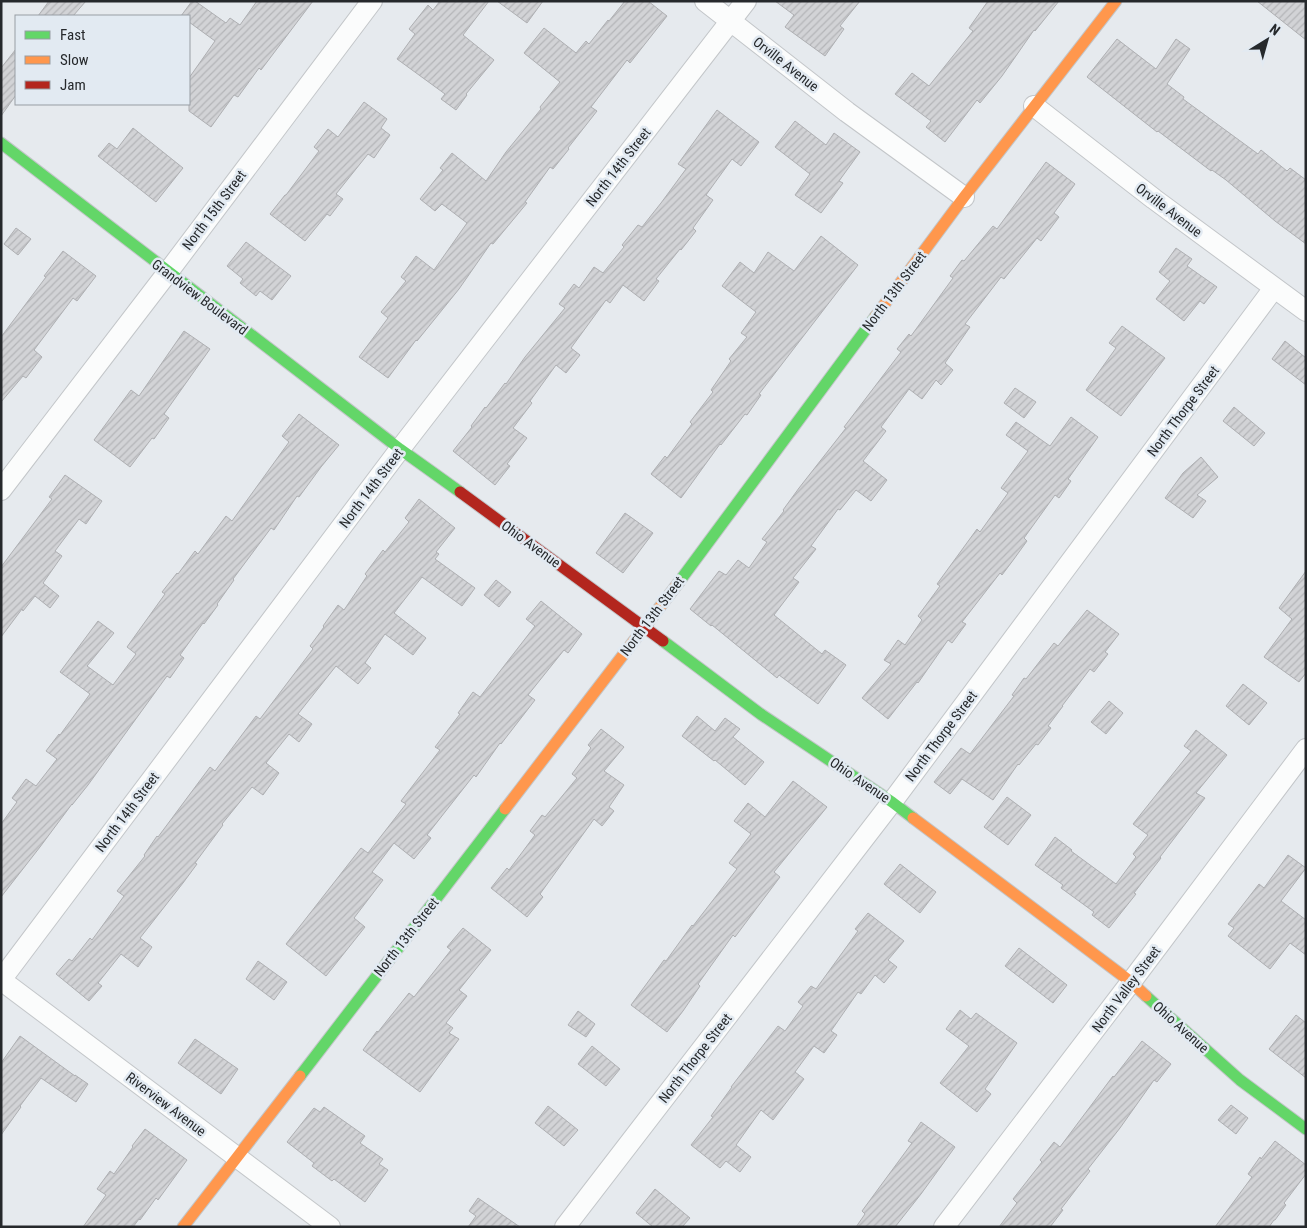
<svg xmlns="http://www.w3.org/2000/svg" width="1307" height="1228" font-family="'Roboto Condensed',sans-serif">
  <defs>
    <pattern id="building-hatch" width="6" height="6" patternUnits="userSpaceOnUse" patternTransform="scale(1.25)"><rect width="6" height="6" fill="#d2d3d6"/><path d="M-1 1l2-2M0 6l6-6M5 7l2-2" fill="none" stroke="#b4b5b8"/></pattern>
  </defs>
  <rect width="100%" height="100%" fill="#e6eaee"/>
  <!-- building -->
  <path fill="url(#building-hatch)" stroke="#aeafb2" d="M49,1H86L73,16H38Z
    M192,1H195L226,23L230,18L240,25L257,1H313L261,70L259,68L238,97L234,95L211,127L189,111V78L215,41L189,22V16H181Z
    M440,1H489L463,35L494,60L466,94L467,95L456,110L441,99L445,94L397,59L415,34L409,29L428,5L433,10Z
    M497,1H543L527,23Z
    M625,1H648L667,16L630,63L627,60L591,107L597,111L568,148L569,149L553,169L550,167L525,202L527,203L493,244L491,243L459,289L417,341L416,340L388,378L359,357L388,318L381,312L406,281L401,277L416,256L434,270L467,223L442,204L435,211L420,199L443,170L440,168L452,153L486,181L506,152L541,109L540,107L560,82L524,53L544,28L576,53L586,41L589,44L608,20L609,21Z
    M775,1H860L840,26L844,29L825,56L785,27L794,15Z
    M988,1H1059L1035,31L1034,30L1002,76L980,103L977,100L945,142L926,127L931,121L895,94L912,73L929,86L973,31L969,28Z
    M1257,1H1306V40Z
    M1117,39L1156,69L1176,39L1190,49L1167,84L1184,97L1183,99L1258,154L1261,150L1287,171L1290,168L1306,180V244L1275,221L1226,180L1212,170L1211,171L1158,131L1157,132L1087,77Z
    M16,49V95L1,116V68Z
    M364,102L387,119L381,128L390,135L374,158L368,154L336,194L343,199L330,216L327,214L305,241L270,214L285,195H286L319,151L314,147L328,129L338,137Z
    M717,110L759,142L741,166L732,159L706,195L713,200L693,228L696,231L681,250L680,249L656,279L659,281L644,301L623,285L610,303L606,300L571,348L580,355L566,373L556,365L530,401L532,403L513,428L527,438L507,464L510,466L495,485L453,451L472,427L471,426L485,407L486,408L505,383L506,384L525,357L565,308L559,304L574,284L579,288L594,267L603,273L624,247L622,245L638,225L642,227L661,203L686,169L678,164Z
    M795,121L826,145L834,133L860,152L839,181L843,183L821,213L795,195L810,174L775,147Z
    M133,128L183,168L156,202L98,156L109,143L117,149Z
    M1046,162L1075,184L1054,213L1059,217L1041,241L1037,238L1004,279L1001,277L965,324L970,327L945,363L953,370L941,385L936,380L922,399L909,389L881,427L886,431L863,461L887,480L871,501L856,490L840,510L838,509L811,546L816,549L793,578L799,582L774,615L822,654L825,650L846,665L818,704L779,675L777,678L712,625L711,626L690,609L719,571L726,575L738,560L749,568L767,542L762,539L784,511L783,510L799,488L846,428L844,427L901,352L897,349L909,334L911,336L953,278L950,276L962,260L964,261L993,226L997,229Z
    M16,228L31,239L18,255L4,244Z
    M821,236L858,265L759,394L761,395L747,415L745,414L721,445L720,444L681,498L651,474L665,456L667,458L692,424L690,422L713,392L711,390L731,361L729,359L747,337L741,333L756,312L722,286L740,262L754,273L768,252L794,271Z
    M246,242L291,276L272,300L260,291L256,296L240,283L243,279L227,266Z
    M1176,248L1192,259L1187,266L1217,287L1204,304L1200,301L1184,321L1156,299L1170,281L1159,272Z
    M63,251L96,276L77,301L73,298L34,350L42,357L26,378L23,376L1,402V337L46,277L44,276Z
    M1122,326L1165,358L1121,416L1086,390L1116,348L1109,343Z
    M184,331L210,349L164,414L169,418L154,439L152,438L130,467L94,440L131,390L139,396Z
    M1285,341L1306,358V385L1272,359Z
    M1015,388L1036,402L1024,418L1004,403Z
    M1234,407L1265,433L1254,446L1223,421Z
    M299,414L339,445L321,467L299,497L297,496L274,530L271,528L233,579L234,580L217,604L218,605L204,624L203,623L180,655L184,658L170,678L167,676L88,785L72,805V804L40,847L1,897V824L17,802L12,798L26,779L36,786L57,759L46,751L59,734L60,735L90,694L60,672L98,621L114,633L87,666L113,685L136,654L127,647L165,594L162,592L177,573L178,574L195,551L198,554L226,516L232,521L289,442L282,436Z
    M1071,417L1098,437L1068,479L1071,481L1059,498L1055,495L1024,538L1027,541L1014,559L1002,575L1000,573L962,622L966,624L952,643L948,640L918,683L917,682L888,719L862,698L891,664L884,660L898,640L905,645L922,620L918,616L940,586L937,584L977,529L980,532L1008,493L1001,488L1028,451L1006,435L1016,422L1050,446Z
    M1201,457L1218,477L1197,495L1206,501L1193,518L1165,498L1183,473Z
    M65,475L102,501L86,524L79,519L55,551L62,556L43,583L59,596L50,608L35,596L23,611L22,609L1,637V567L52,499L49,497Z
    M419,499L455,528L436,552L439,554L435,559L475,588L462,606L422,577L394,613L426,638L413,655L385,634L365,663L371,668L358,684L336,666L298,714L312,724L299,742L289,734L266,763L279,773L263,795L252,787L222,824L223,825L195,863L197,864L183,883L140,938L152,947L138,967L121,954L98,983L102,986L89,1001L56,974L69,959L72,961L90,938L92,940L124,896L117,891L145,856L144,855L157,836L158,837L210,767L215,771L256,716L260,719L313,649L310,646L324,627L323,626L338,605L344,610L367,576L365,574L383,550L385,552L409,522L405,518Z
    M625,513L653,533L623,573L596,553Z
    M1306,571V673L1299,682L1264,657L1292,619L1279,608Z
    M496,580L511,592L499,607L484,595Z
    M541,601L582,634L568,653L564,650L528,695L535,700L501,744L500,743L476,777L474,775L427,835L431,838L414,859L394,843L372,872L383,880L354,918L365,927L326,976L286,944L361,848L368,853L406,804L401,801L440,750L435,747L460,714L458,713L473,692L480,697L535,626L526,619Z
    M1087,610L1119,634L1105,652L1108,654L1094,672L1090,669L1062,706H1063L1048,726L1051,728L1038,745L1036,744L1019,765L1018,764L993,800L962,779L950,794L934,782L961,748L970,754L1014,696L1012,695L1024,678L1026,679L1054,643L1058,646Z
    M1243,684L1267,703L1249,725L1226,706Z
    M1109,701L1123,713L1106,734L1091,722Z
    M697,716L715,731L725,718L740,729L733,737L764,762L745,785L715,760L714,761L682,736Z
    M601,729L624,747L604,771L624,785L609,807L614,811L602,826L594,819L540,894L543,897L527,917L491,888L507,868L509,870L535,835L530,831L542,815L545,817L577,778L572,774L591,748L588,745Z
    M1196,730L1227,755L1196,793L1205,798L1160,857L1161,858L1134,893L1136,894L1109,928L1092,915L1094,912L1061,888L1063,885L1035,865L1055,837L1072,850L1071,851L1116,884L1136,857L1133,854L1148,835L1133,824L1191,751L1184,746Z
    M793,781L827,807L774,872L780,877L735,937L733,935L698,984L700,986L683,1011L667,1032L631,1005L664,960L666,961L692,925L693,926L737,869L729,863L751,834L734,821L748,803L765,817Z
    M1007,797L1031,815L1008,845L984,827Z
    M1288,855L1306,868L1281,901L1306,920V955L1290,943L1270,969L1228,936L1234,928L1228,924L1259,884L1264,888Z
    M900,864L936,892L920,913L884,884Z
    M868,913L904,941L888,960L897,967L884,983L875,975L861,994L858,992L831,1031L837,1035L824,1053L814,1046L795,1072L804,1079L773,1120L761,1110L736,1145L751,1157L740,1172L726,1161L720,1168L691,1145L713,1117L711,1116L732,1087H731L778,1026L785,1031L803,1006L798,1002L811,986L816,989L858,931L855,929Z
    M463,928L491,950L459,990L467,996L446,1023L453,1028L449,1033L459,1039L420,1092L363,1050L377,1031L378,1032L409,993L414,997L451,950L447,947Z
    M1019,948L1067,985L1053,1003L1005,966Z
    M258,961L287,982L274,1000L246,979Z
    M960,1010L971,1019L976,1013L1017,1043L985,1089L991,1094L977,1112L940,1083L969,1046L946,1029Z
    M578,1011L595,1024L586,1037L568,1025Z
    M1296,1015L1306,1023V1078L1269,1049Z
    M20,1036L75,1076V1075L88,1084L76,1102L41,1078L20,1106L21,1107L1,1135V1063Z
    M195,1039L238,1069L221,1094L178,1063Z
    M1142,1041L1171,1064L1157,1082L1154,1080L1120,1128L1088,1169L1090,1171L1061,1209L1063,1210L1050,1227H999L1017,1203L1013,1199L1042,1162L1040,1160L1054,1142L1060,1147L1113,1076L1114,1077Z
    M592,1046L620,1069L606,1086L578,1064Z
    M1231,1105L1248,1118L1236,1134L1218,1120Z
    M548,1106L578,1130L564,1146L535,1123Z
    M324,1107L365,1136L360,1143L383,1159L379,1164L388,1170L365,1202L334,1179L332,1181L312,1166L314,1163L287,1142L314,1108L320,1112Z
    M921,1122L955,1147L921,1194L895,1227H856L865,1214L862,1211L912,1143L908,1141Z
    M145,1129L187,1160L158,1200L156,1198L140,1220L139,1219L133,1227H83L106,1195L97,1189L110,1171L114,1174L133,1147L132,1146Z
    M1275,1141L1306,1165V1174L1284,1203L1286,1205L1275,1220H1274L1269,1227H1215L1252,1177L1248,1174L1260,1157L1261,1159Z
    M655,1189L690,1218L682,1227H653L636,1213Z
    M478,1198L520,1227H468L476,1216L469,1211Z"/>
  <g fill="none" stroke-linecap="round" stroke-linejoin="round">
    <defs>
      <path id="street" d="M705,1L847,112L964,197
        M1034,106L1154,199L1306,311
        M1,490L168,272L372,1
        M1,980L400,449L746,1
        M1,980L330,1227
        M565,1227L892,802L1274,288
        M944,1227L1131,982L1306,749"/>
      <path id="fast" d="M1,143L400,449L460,492
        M679,582L875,317
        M663,641L762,715L892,802L913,818
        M1146,996L1240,1080L1306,1129
        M300,1076L505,809"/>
      <path id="slow" d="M875,317L964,197L1116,1
        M505,809L679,582
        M913,818L1131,982L1146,996
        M183,1227L300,1076"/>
      <path id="jam" d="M460,492L663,641"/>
    </defs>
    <!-- street casing -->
    <use href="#street" stroke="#c3c6c9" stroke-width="22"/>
    <!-- fast casing -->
    <use href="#fast" stroke="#c3c6c9" stroke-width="13"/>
    <!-- slow casing -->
    <use href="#slow" stroke="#c3c6c9" stroke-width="13"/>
    <!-- jam casing -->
    <use href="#jam" stroke="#c3c6c9" stroke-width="13"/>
    <!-- street -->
    <use href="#street" stroke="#fbfcfc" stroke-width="20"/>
    <!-- fast -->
    <use href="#fast" stroke="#63d668" stroke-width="11"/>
    <!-- slow -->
    <use href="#slow" stroke="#ff974d" stroke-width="11"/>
    <!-- jam -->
    <use href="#jam" stroke="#b3261e" stroke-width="11"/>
  </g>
  <g text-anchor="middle" stroke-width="5" stroke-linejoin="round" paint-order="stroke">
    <!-- street labels -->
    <g font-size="14" fill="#26292c" stroke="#e2eaf2">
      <text transform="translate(786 64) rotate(38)" y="5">Orville Avenue</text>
      <text transform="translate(618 167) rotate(-52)" y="5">North 14th Street</text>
      <text transform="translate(214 210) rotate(-53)" y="5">North 15th Street</text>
      <text transform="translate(1169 210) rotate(37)" y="5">Orville Avenue</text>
      <text transform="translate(894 291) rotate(-53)" y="5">North 13th Street</text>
      <text transform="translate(200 297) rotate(37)" y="5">Grandview Boulevard</text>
      <text transform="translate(1183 411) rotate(-53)" y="5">North Thorpe Street</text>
      <text transform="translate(371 488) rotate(-53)" y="5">North 14th Street</text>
      <text transform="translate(531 544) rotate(36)" y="5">Ohio Avenue</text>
      <text transform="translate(652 616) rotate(-53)" y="5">North 13th Street</text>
      <text transform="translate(941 736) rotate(-53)" y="5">North Thorpe Street</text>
      <text transform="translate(860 780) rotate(34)" y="5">Ohio Avenue</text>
      <text transform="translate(127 812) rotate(-53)" y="5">North 14th Street</text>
      <text transform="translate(406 937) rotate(-52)" y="5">North 13th Street</text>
      <text transform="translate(1126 989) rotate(-53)" y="5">North Valley Street</text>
      <text transform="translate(1181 1027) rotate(42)" y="5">Ohio Avenue</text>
      <text transform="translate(695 1058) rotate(-52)" y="5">North Thorpe Street</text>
      <text transform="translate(166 1104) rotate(37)" y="5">Riverview Avenue</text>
    </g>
  </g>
  <!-- border -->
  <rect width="1307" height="1228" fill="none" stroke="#26292c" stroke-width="5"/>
  <!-- legend -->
  <rect x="15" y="15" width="175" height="90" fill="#e2eaf2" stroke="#979da3"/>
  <rect x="25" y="31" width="25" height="8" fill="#63d668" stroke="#979da3"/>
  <text x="60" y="40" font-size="15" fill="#26292c">Fast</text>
  <rect x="25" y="56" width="25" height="8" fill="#ff974d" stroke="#979da3"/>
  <text x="60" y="65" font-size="15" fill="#26292c">Slow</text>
  <rect x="25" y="81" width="25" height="8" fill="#b3261e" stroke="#979da3"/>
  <text x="60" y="90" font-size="15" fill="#26292c">Jam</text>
  <!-- north arrow -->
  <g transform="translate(1267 40) rotate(37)" stroke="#e2eaf2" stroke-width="4" paint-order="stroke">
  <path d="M0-4L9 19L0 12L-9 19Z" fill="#26292c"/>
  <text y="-8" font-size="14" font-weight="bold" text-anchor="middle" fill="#26292c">N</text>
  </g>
</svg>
